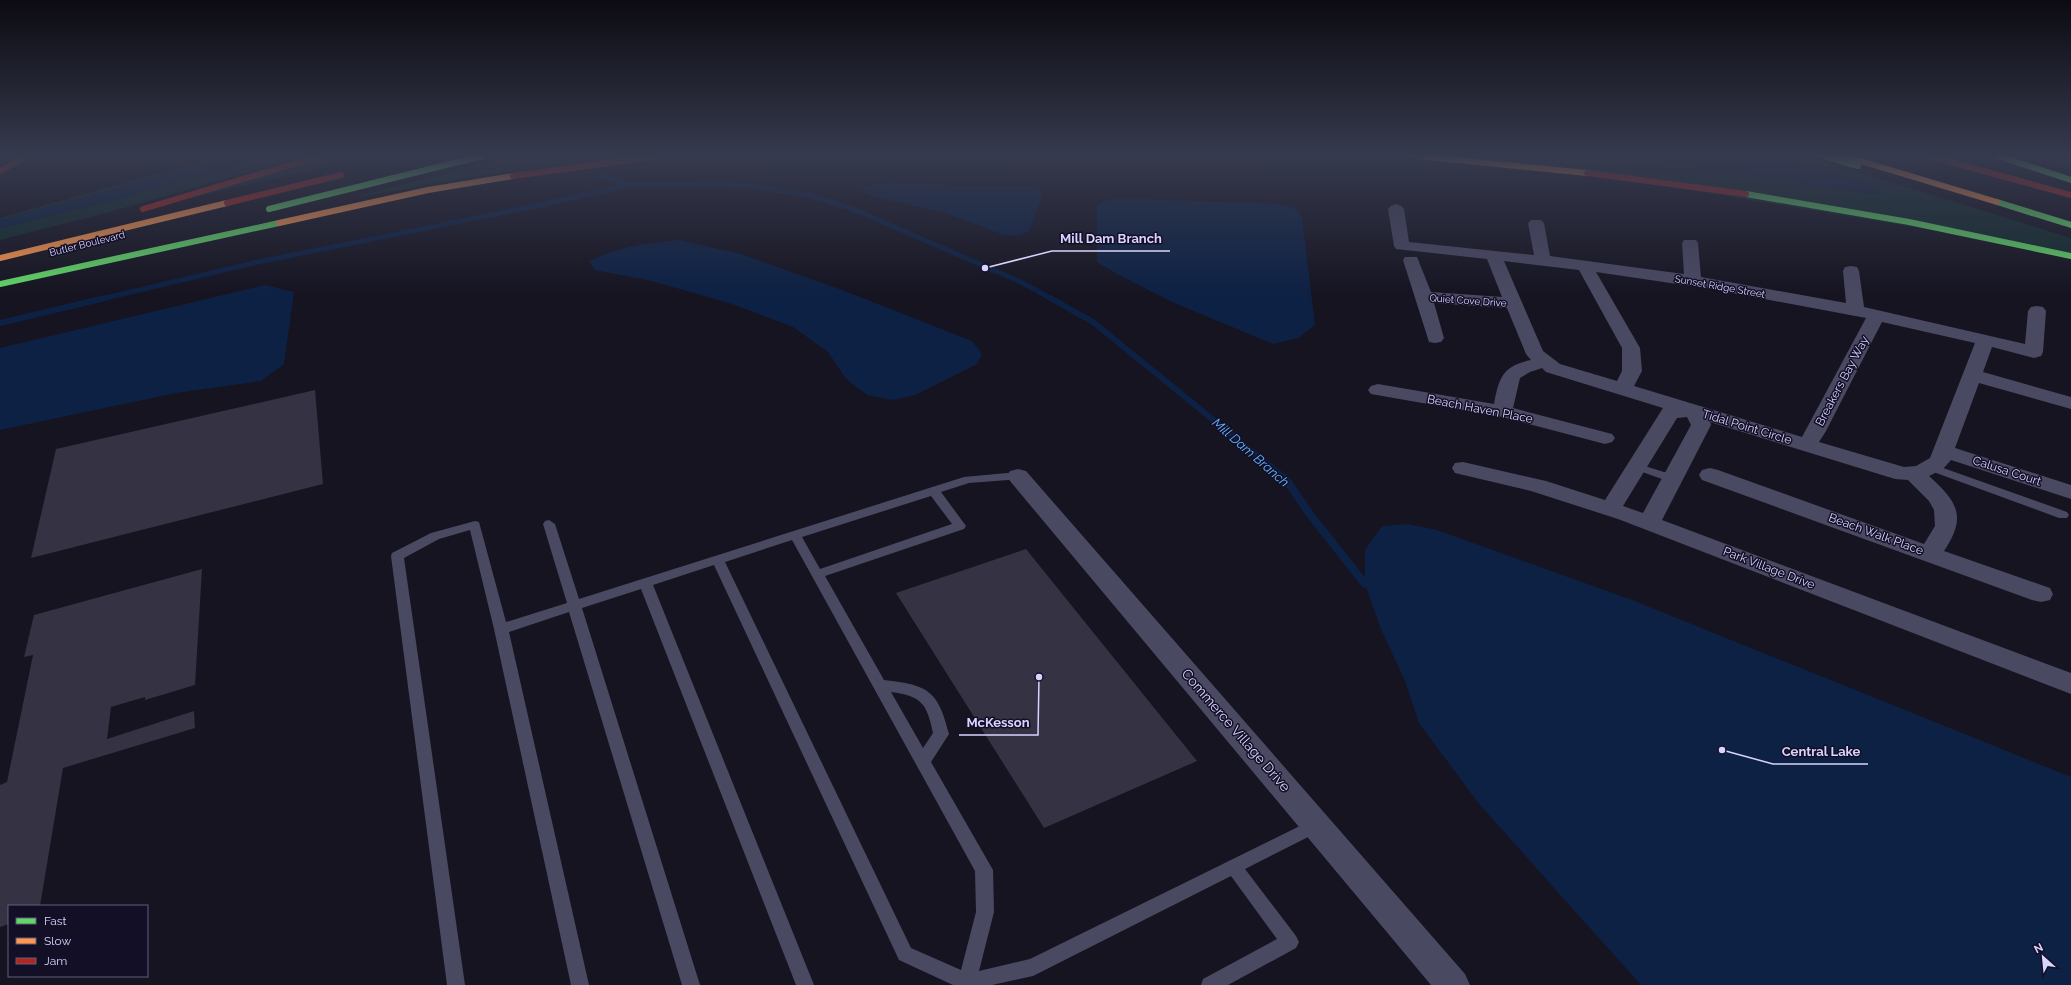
<svg xmlns="http://www.w3.org/2000/svg" width="2071" height="985" font-family="Raleway,sans-serif">
  <rect width="100%" height="100%" fill="#161421"/>
  <!-- green -->
  <path fill="#132c2d" d="M220,156H232L137,183L0,220V218Z
    M271,156H304L110,212L0,240V228L96,205Z
    M323,156H371L178,201Z
    M513,156H550L549,160L582,156H621L493,173L360,197L359,196Z
    M1439,156H1633L1868,194H1885L1858,180L1776,156H1806L2071,238V253L1539,165Z
    M2036,156H2071V170Z"/>
  <!-- water -->
  <path fill="#0d2144" d="M232,156H271L96,205L0,228V220L137,183Z
    M1633,156H1776L1858,180L1886,194H1868Z
    M885,183L1037,187L1042,191V197L1029,232L1016,236L1003,235L946,213L875,197L862,191L865,186Z
    M1116,198L1277,204L1295,208L1302,217L1315,325L1298,338L1273,344L1172,302L1119,275L1097,262V206L1104,201Z
    M679,240L741,254L842,290L972,341L982,354L977,364L915,395L893,400L867,395L846,379L828,352L793,327L732,304L652,281L595,270L589,261C617,247 648,243 679,240Z
    M265,285L294,292L284,364L261,381L176,393L0,430V348Z
    M1407,524L1437,530L1632,600L2071,777V985H1641L1479,804L1419,723L1405,681L1381,629L1365,584V550L1382,526Z"/>
  <g fill="none" stroke-linecap="round" stroke-linejoin="round">
    <!-- stream-far2 -->
    <path stroke="#0d2144" stroke-width="5" d="M600,175L630,185L750,186L813,196L853,209L1023,283L1052,299
      M101,299L258,262L541,205L629,185"/>
    <!-- stream-far1 -->
    <path stroke="#0d2144" stroke-width="6" d="M1050,298L1093,322L1286,479
      M0,323L105,298"/>
    <!-- stream -->
    <path stroke="#0d2144" stroke-width="8" d="M1285,478L1309,513L1365,584"/>
  </g>
  <!-- building -->
  <path fill="#343243" d="M315,390L323,484L31,558L56,449Z
    M1026,549L1197,761L1044,828L896,593Z
    M202,569L195,685L145,700V697L111,707L107,739L194,711L195,728L63,768L40,906H9V924L0,927V785L7,782L33,655L24,657L34,615Z"/>
  <g fill="none" stroke-linecap="round" stroke-linejoin="round">
    <!-- lane -->
    <path fill="#4a4962" fill-rule="evenodd" d="M1638,464L1677,476L1679,479L1673,483L1634,469L1632,467Z
      M1932,464L2067,512L2069,515L2067,518H2059L1928,470L1926,468L1928,466Z
      M1018,472L1024,476L1022,479L969,483L941,492L966,526L964,529L825,576L884,680C928,685 938,690 949,734L931,762L993,870L994,912L979,971L1030,959L1316,818L1322,820L1324,825L1322,830L1245,869L1296,936L1299,942L1296,948L1228,985H1201L1203,979L1277,939L1231,876L1033,976L992,985H953L899,960L714,565L653,585L814,985H796L641,589L582,608L700,985H682L569,612L509,632L589,985H571L494,629L470,530L439,539L404,558L465,985H447L391,556L392,553L431,533L475,521L479,522L506,622L567,603L543,524L545,521L549,520L555,524L579,599L964,477ZM931,496L952,524L820,569L802,537ZM792,540L975,871L976,912L961,970L911,948L725,562ZM891,692C922,696 927,704 933,733L923,748Z"/>
    <!-- street -->
    <path fill="#4a4962" fill-rule="evenodd" d="M1396,204L1401,206L1404,209L1409,242L1534,255L1528,223L1531,220H1541L1544,223L1550,256L1684,274L1682,243L1684,240H1696L1698,243L1701,277L1846,303L1843,271L1845,267L1851,266L1857,267L1859,271L1864,307L2025,344L2028,311L2031,307L2037,306L2043,307L2046,311L2043,352L2041,356L2034,358L1992,347L1983,372L2071,397V409L1979,383L1955,448L2071,485V499L1951,460L1943,469L1929,476C1958,502 1967,517 1944,551L2050,588L2053,594L2050,600L2041,602L2032,600L1702,480L1699,475L1702,470L1710,468L1718,470L1924,544L1935,526L1934,510L1929,501L1908,480L1895,479L1710,422L1711,425L1662,520L2071,673V694L1618,519L1531,491L1455,473L1452,468L1455,463L1463,462L1546,481L1605,500L1663,408L1546,372L1542,368L1530,372L1520,378L1513,408L1612,434L1615,438L1612,442L1605,444L1502,417L1371,394L1368,390L1371,386L1378,384L1494,404C1499,377 1503,366 1531,360L1526,354L1507,308L1434,303L1444,338L1441,342L1435,343L1429,342L1403,260L1405,257H1417L1431,292L1502,297L1487,259L1396,249L1394,246L1388,209L1391,206ZM1504,261L1579,270L1622,348V371L1617,381L1560,364L1543,351ZM1596,272L1711,289L1866,318L1802,437L1634,386L1642,371L1640,348ZM1882,322L1975,343L1930,458L1916,466L1904,467L1819,442L1826,431ZM1687,417L1691,425L1643,513L1623,506L1677,418Z
      M1018,469L1026,471L1465,974L1470,985H1431L1010,481L1007,476L1010,471Z"/>
    <!-- fast -->
    <path stroke="#63d668" stroke-width="6" d="M1824,156L1858,166
      M1998,156L2071,180
      M1746,194L1909,222L2071,256
      M1997,202L2071,225
      M269,209L482,156
      M0,284L279,223"/>
    <!-- slow -->
    <path stroke="#ff974d" stroke-width="6" d="M1417,156L1587,173
      M1844,156L1997,202
      M279,223L428,190L513,176
      M0,258L227,203"/>
    <!-- jam -->
    <path stroke="#b3261e" stroke-width="6" d="M1929,156L2071,195
      M0,171L27,156
      M1587,173L1746,194
      M513,176L660,156
      M227,203L341,175
      M143,209L320,156"/>
  </g>
  <!-- sky -->
  <linearGradient id="sky" x2="0" y2="1"><stop stop-color="#0c0b12"/><stop offset="0.53" stop-color="#363a4e"/><stop offset="1" stop-color="#363a4e" stop-opacity="0"/></linearGradient>
  <rect width="2071" height="294" fill="url(#sky)"/>
  <g text-anchor="middle" stroke-width="3" stroke-linejoin="round" paint-order="stroke">
    <!-- far-street labels -->
    <g font-size="10" fill="#d9d4ff" stroke="#130f26">
      <text transform="translate(87 243) rotate(-14)" y="4">Butler Boulevard</text>
      <text transform="translate(1720 286) rotate(10)" y="4">Sunset Ridge Street</text>
      <text transform="translate(1468 300) rotate(4)" y="4">Quiet Cove Drive</text>
    </g>
    <!-- street labels -->
    <g font-size="12" fill="#d9d4ff" stroke="#130f26">
      <text transform="translate(1842 381) rotate(-62)" y="4">Breakers Bay Way</text>
      <text transform="translate(1480 409) rotate(11)" y="4">Beach Haven Place</text>
      <text transform="translate(1747 427) rotate(17)" y="4">Tidal Point Circle</text>
      <text transform="translate(2007 471) rotate(18)" y="4">Calusa Court</text>
      <text transform="translate(1876 534) rotate(20)" y="4">Beach Walk Place</text>
      <text transform="translate(1769 568) rotate(21)" y="4">Park Village Drive</text>
    </g>
    <!-- water labels -->
    <g font-size="13" font-style="italic" fill="#62b6ff" stroke="#130f26">
      <text transform="translate(1251 452) rotate(41)" y="5">Mill Dam Branch</text>
    </g>
    <!-- near-street labels -->
    <g font-size="14" fill="#d9d4ff" stroke="#130f26">
      <text transform="translate(1236 730) rotate(49)" y="5">Commerce Village Drive</text>
    </g>
  </g>
  <!-- callouts -->
  <path fill="none" stroke="#d9d4ff" stroke-width="1.5" d="M985 268L1052 251H1170M1039 677L1038 735H959M1722 750L1773 764H1868"/>
  <g fill="#d9d4ff" stroke="#130f26" stroke-width="1.5">
    <circle cx="985" cy="268" r="4"/>
    <circle cx="1039" cy="677" r="4"/>
    <circle cx="1722" cy="750" r="4"/>
  </g>
  <g font-size="13" text-anchor="middle" font-weight="bold" fill="#d9d4ff" stroke="#130f26" stroke-width="3" stroke-linejoin="round" paint-order="stroke">
    <text x="1111" y="243">Mill Dam Branch</text>
    <text x="998" y="727">McKesson</text>
    <text x="1821" y="756">Central Lake</text>
  </g>
  <!-- legend -->
  <rect x="8" y="905" width="140" height="72" fill="#130f26" stroke="#625e7d"/>
  <rect x="16" y="918" width="20" height="6" fill="#63d668" stroke="#625e7d"/>
  <text x="44" y="925" font-size="12" fill="#d9d4ff">Fast</text>
  <rect x="16" y="938" width="20" height="6" fill="#ff974d" stroke="#625e7d"/>
  <text x="44" y="945" font-size="12" fill="#d9d4ff">Slow</text>
  <rect x="16" y="958" width="20" height="6" fill="#b3261e" stroke="#625e7d"/>
  <text x="44" y="965" font-size="12" fill="#d9d4ff">Jam</text>
  <!-- north arrow -->
  <g transform="translate(2043 957) rotate(333)" stroke="#130f26" stroke-width="3" paint-order="stroke">
  <path d="M0-3L7 15L0 10L-7 15Z" fill="#d9d4ff"/>
  <text y="-6" font-size="11" font-weight="bold" text-anchor="middle" fill="#d9d4ff">N</text>
  </g>
</svg>
